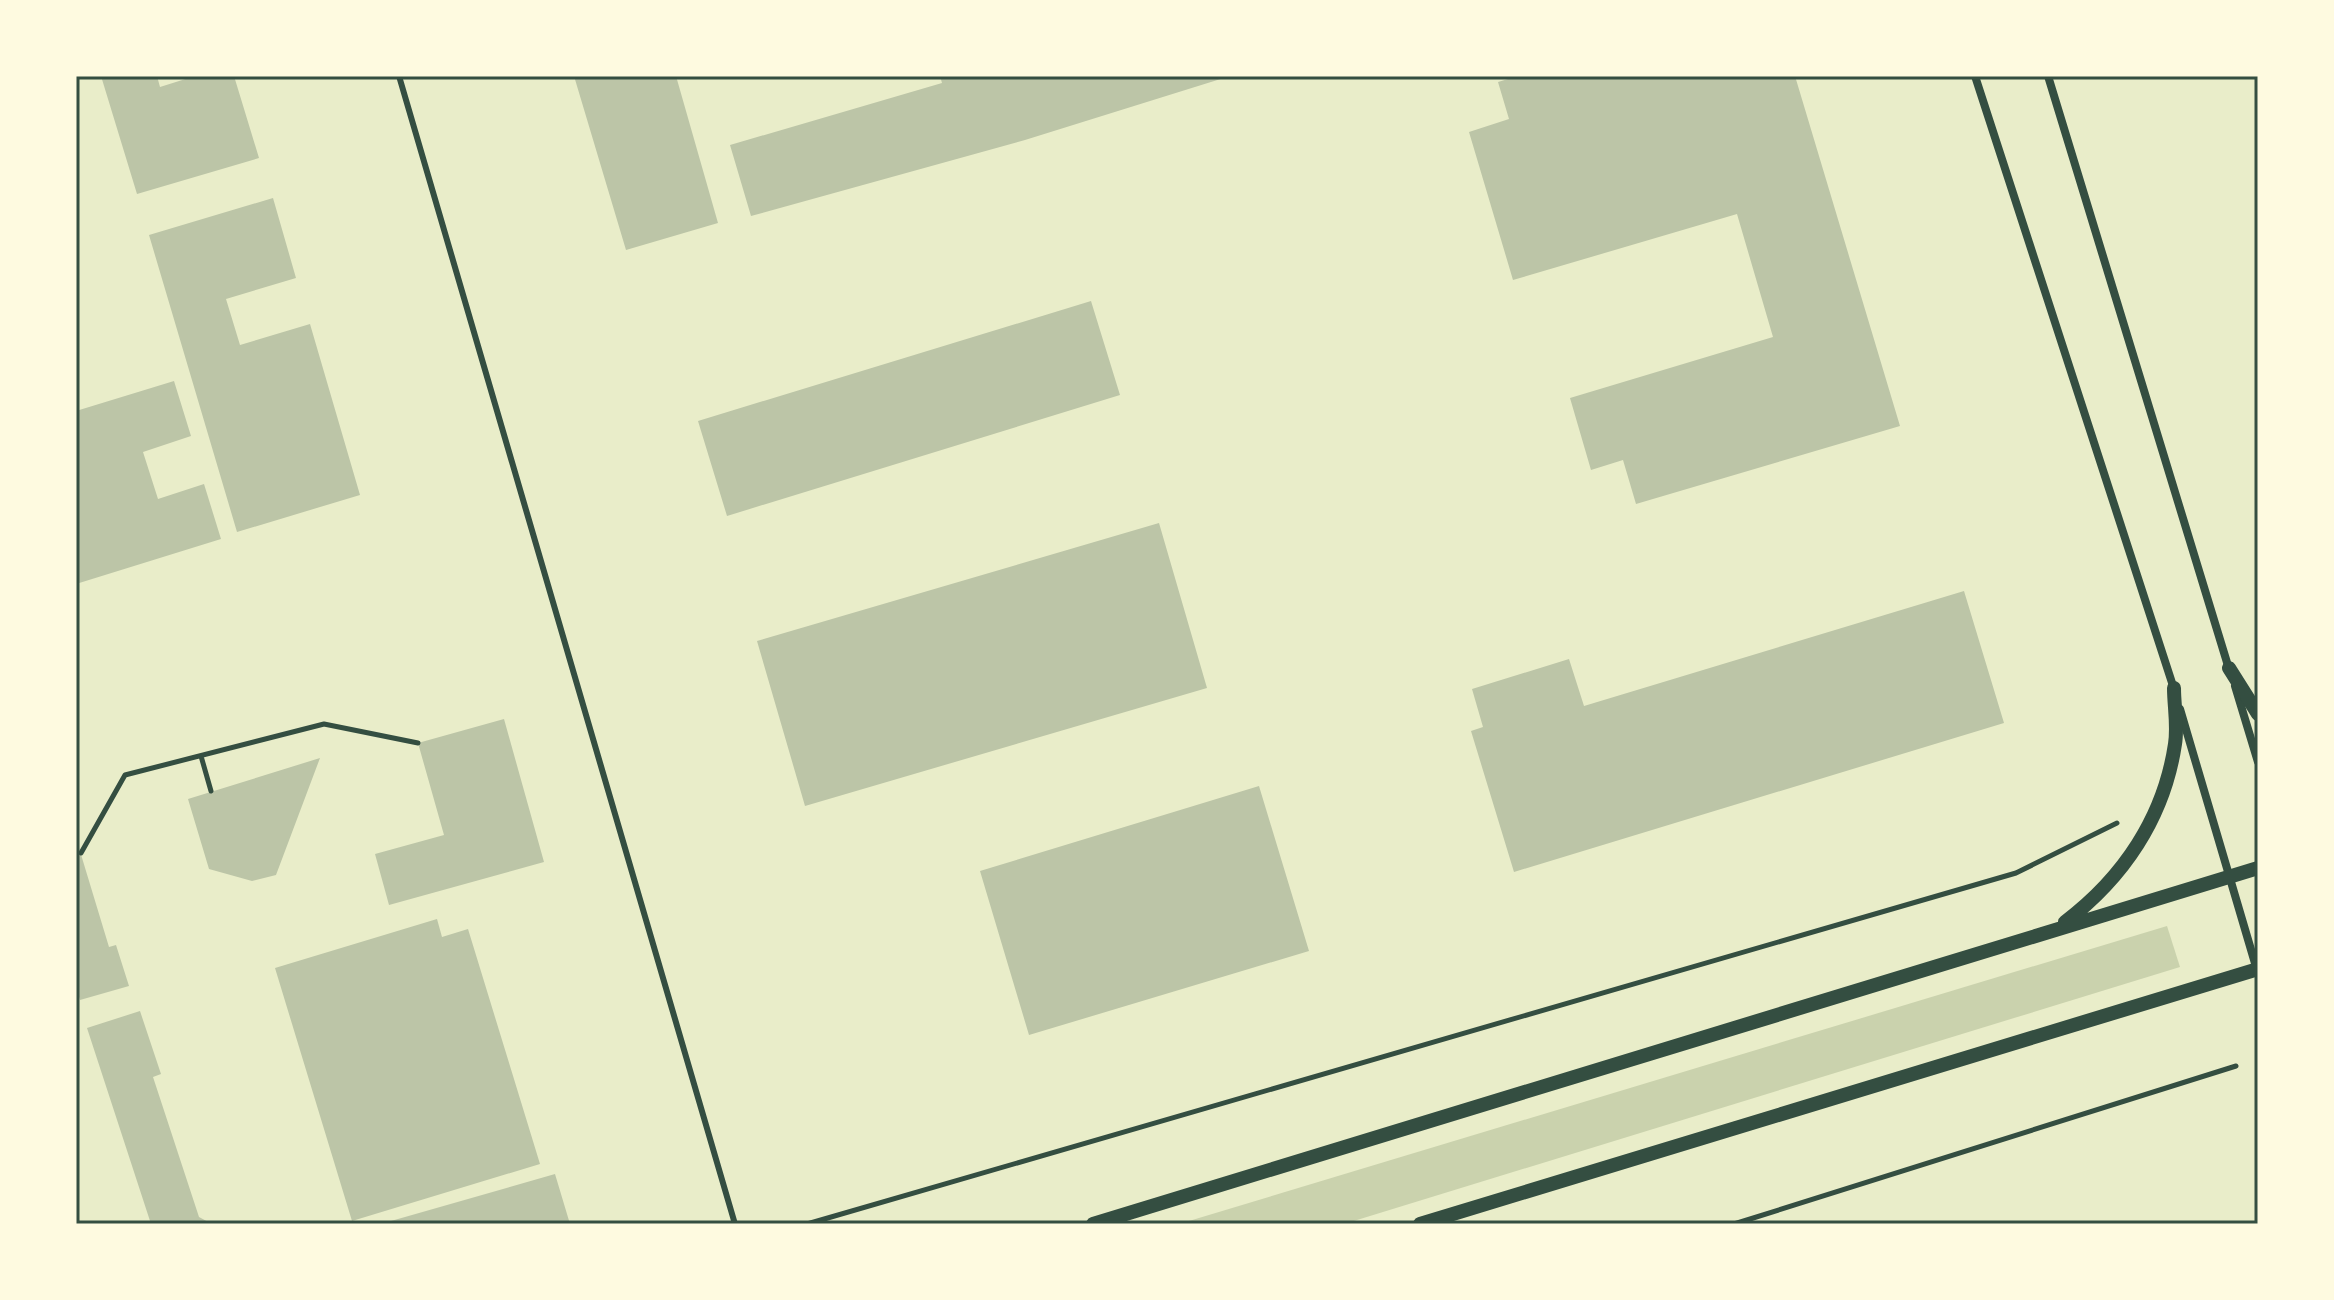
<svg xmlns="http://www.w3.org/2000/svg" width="2334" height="1300" font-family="'DM Sans',sans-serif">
  <rect width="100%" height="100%" fill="#e9edc9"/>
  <!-- green -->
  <path fill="#cad2ad" d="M2167,926L2180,967L1344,1224H1179Z"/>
  <!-- building -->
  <path fill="#bcc5a7" d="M101,76H157L160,87L195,76H234L259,158L137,194Z
    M574,76H676L718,223L626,250Z
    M940,76H1227V77L1025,140L751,216L730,145L942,83Z
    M1518,76H1795L1900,426L1636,504L1623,460L1591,470L1570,398L1773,337L1737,214L1513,280L1469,132L1509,119L1498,82Z
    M273,198L296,278L226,299L240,345L310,324L360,495L237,532L149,235Z
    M1091,301L1120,395L727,516L698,421Z
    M174,381L191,436L143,452L158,499L204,484L221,539L76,584V411Z
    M1159,523L1207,688L805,806L757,641Z
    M1964,591L2004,723L1514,872L1471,731L1483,727L1472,689L1569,659L1584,706Z
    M504,719L544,862L389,905L375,854L444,835L418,743Z
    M320,758L276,875L252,881L209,869L188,799Z
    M1259,786L1309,951L1029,1035L980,871Z
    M76,838L109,947L116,945L129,986L80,1000L76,987Z
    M437,919L442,937L468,929L540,1164L352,1221L275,968Z
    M140,1011L161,1074L153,1077L199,1217L212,1224H151L87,1028Z
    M555,1174L570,1224H385L384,1223Z"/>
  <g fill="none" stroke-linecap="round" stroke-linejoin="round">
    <!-- path -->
    <path stroke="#344e41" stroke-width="5" d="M201,756L211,791
      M81,853L125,775L324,724L418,743
      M807,1224L2016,873L2117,823
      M1734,1224L2236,1066"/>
    <!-- service -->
    <path stroke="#344e41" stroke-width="6" d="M399,76L735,1224"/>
    <!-- minor -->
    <path stroke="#344e41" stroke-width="8" d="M1975,76L2175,692
      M2048,76L2229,669
      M2235,686L2258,762
      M2180,709L2257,970"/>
    <!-- tertiary -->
    <path stroke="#344e41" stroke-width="14" d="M2229,668L2258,714
      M2065,922C2123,878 2164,818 2175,744C2178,726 2174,706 2174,688
      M1093,1224L2258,868
      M1420,1224L2258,969"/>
  </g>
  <!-- border -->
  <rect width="2334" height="1300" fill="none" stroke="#fefae0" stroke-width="156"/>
  <rect x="78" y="78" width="2178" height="1144" fill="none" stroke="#344e41" stroke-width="3"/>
</svg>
